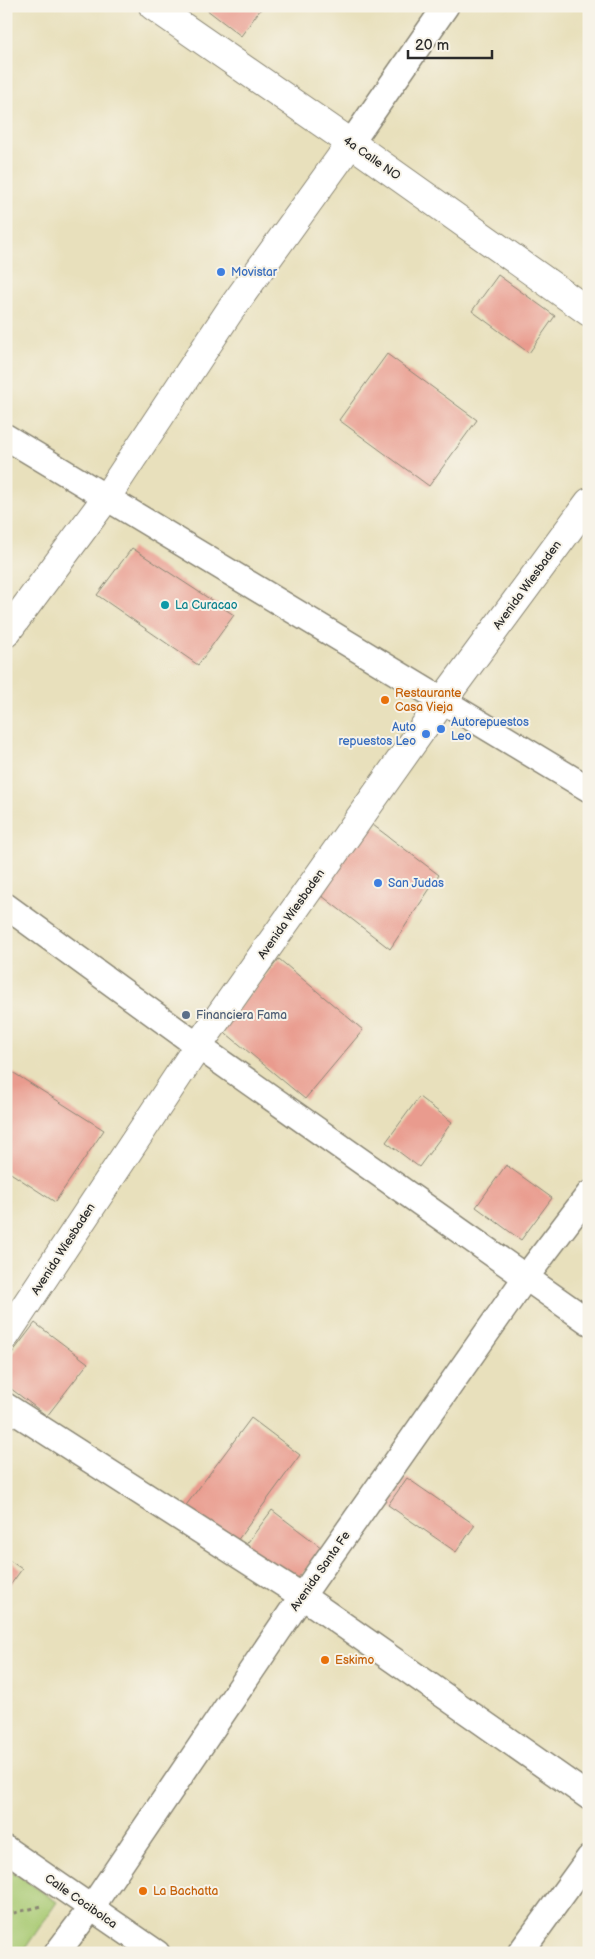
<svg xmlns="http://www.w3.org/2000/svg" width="595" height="1959" font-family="'Balsamiq Sans',sans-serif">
  <rect width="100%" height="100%" fill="#f7f3e8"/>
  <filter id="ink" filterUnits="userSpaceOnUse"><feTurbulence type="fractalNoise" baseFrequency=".02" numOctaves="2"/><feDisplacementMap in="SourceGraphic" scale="10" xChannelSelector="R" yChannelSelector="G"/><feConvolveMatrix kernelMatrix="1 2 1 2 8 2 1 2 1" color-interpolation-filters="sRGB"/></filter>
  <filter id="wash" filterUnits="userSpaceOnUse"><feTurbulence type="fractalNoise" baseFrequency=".0096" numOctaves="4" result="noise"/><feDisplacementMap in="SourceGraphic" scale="20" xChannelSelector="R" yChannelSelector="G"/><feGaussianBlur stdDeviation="1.12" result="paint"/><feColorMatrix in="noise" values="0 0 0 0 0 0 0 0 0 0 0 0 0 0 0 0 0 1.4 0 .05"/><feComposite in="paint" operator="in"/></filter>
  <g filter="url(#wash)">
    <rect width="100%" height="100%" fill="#e8e0bc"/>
    <!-- green -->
    <path fill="#a7c971" stroke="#697a4e" d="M6,1867L57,1902L22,1953H6Z"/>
    <g id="blocks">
      <!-- building -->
      <path fill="#e99b8e" d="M202,6H263L241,36Z
        M498,275L555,316L529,353L472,311Z
        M387,354L477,420L429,486L339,420Z
        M132,548L234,615L198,665L97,595Z
        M369,822L439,875L390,949L317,892Z
        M279,959L363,1030L305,1099L221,1029Z
        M6,1068L104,1130L55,1202L6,1170Z
        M419,1097L452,1122L419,1167L386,1142Z
        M506,1165L552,1198L521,1240L476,1207Z
        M35,1323L88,1363L47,1416L6,1385V1361Z
        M251,1418L300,1455L234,1545L184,1508Z
        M407,1478L475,1525L456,1552L388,1505Z
        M272,1510L322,1548L292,1588L242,1550Z
        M6,1558L22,1569L6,1591Z"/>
    </g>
  </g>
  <g filter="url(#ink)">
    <use href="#blocks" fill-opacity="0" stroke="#8a8674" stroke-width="1"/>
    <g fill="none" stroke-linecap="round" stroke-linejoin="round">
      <defs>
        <path id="minor" d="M351,143L446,6
          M6,437L589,789
          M6,906L198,1046L589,1322
          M6,1406L302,1596L589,1797
          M6,1849L157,1953
          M57,1953L91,1908L302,1596L526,1277L589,1194
          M520,1953L589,1858"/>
        <path id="tertiary" d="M153,6L351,143L589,312
          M6,633L106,498L229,312L351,143
          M6,1335L198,1046L443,700L589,502"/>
      </defs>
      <!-- minor casing -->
      <use href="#minor" stroke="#8a8674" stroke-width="28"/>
      <!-- tertiary casing -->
      <use href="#tertiary" stroke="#8a8674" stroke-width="30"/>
      <!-- path -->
      <path stroke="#8a8674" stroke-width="3" stroke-dasharray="4 4" stroke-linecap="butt" d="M6,1915L42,1906"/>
      <!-- minor -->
      <use href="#minor" stroke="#fff" stroke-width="25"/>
      <!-- tertiary -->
      <use href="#tertiary" stroke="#fff" stroke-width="28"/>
    </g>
  </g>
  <!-- markers -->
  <g fill="#3f7fe0" stroke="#f7f3e8" stroke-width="2">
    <circle cx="221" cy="272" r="5"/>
    <circle cx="441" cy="729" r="5"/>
    <circle cx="426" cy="734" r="5"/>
    <circle cx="378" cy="883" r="5"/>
  </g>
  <circle fill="#0f9aa8" stroke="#f7f3e8" stroke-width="2" cx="165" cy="605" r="5"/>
  <g fill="#e8710a" stroke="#f7f3e8" stroke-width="2">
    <circle cx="385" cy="700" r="5"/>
    <circle cx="325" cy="1660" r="5"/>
    <circle cx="143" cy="1891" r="5"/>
  </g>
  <circle fill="#5c6f8a" stroke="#f7f3e8" stroke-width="2" cx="186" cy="1015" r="5"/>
  <g text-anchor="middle" stroke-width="4" stroke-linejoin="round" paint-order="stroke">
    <!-- street labels -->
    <g font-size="12" fill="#2b2b2b" stroke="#f7f3e8">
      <text transform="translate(372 158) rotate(35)" y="4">4a Calle NO</text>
      <text transform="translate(527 585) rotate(-54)" y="4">Avenida Wiesbaden</text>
      <text transform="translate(291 914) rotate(-55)" y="4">Avenida Wiesbaden</text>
      <text transform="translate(63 1249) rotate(-57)" y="4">Avenida Wiesbaden</text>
      <text transform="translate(320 1571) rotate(-55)" y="4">Avenida Santa Fe</text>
      <text transform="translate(81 1901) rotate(35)" y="4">Calle Cocibolca</text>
    </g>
    <!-- shop labels -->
    <g font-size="12" fill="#366cbe" stroke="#f7f3e8" text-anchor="start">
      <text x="231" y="276">Movistar</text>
      <text x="451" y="726">Autorepuestos<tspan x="451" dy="14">Leo</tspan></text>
      <text x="416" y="731" text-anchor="end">Auto<tspan x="416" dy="14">repuestos Leo</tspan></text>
      <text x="388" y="887">San Judas</text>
    </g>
    <!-- culture labels -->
    <g font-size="12" fill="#0d838f" stroke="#f7f3e8" text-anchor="start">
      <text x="175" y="609">La Curacao</text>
    </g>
    <!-- food labels -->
    <g font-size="12" fill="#c56008" stroke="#f7f3e8" text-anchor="start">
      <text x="395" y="697">Restaurante<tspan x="395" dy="14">Casa Vieja</tspan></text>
      <text x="335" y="1664">Eskimo</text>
      <text x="153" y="1895">La Bachatta</text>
    </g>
    <!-- service labels -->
    <g font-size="12" fill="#4e5e75" stroke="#f7f3e8" text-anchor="start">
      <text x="196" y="1019">Financiera Fama</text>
    </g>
  </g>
  <!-- margin -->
  <rect width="595" height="1959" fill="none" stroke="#f7f3e8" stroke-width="25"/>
  <!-- scale -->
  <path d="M408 50v8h84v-8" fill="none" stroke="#2b2b2b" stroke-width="2.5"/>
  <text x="415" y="50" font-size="15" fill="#2b2b2b" stroke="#f7f3e8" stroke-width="4" paint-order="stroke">20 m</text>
</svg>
